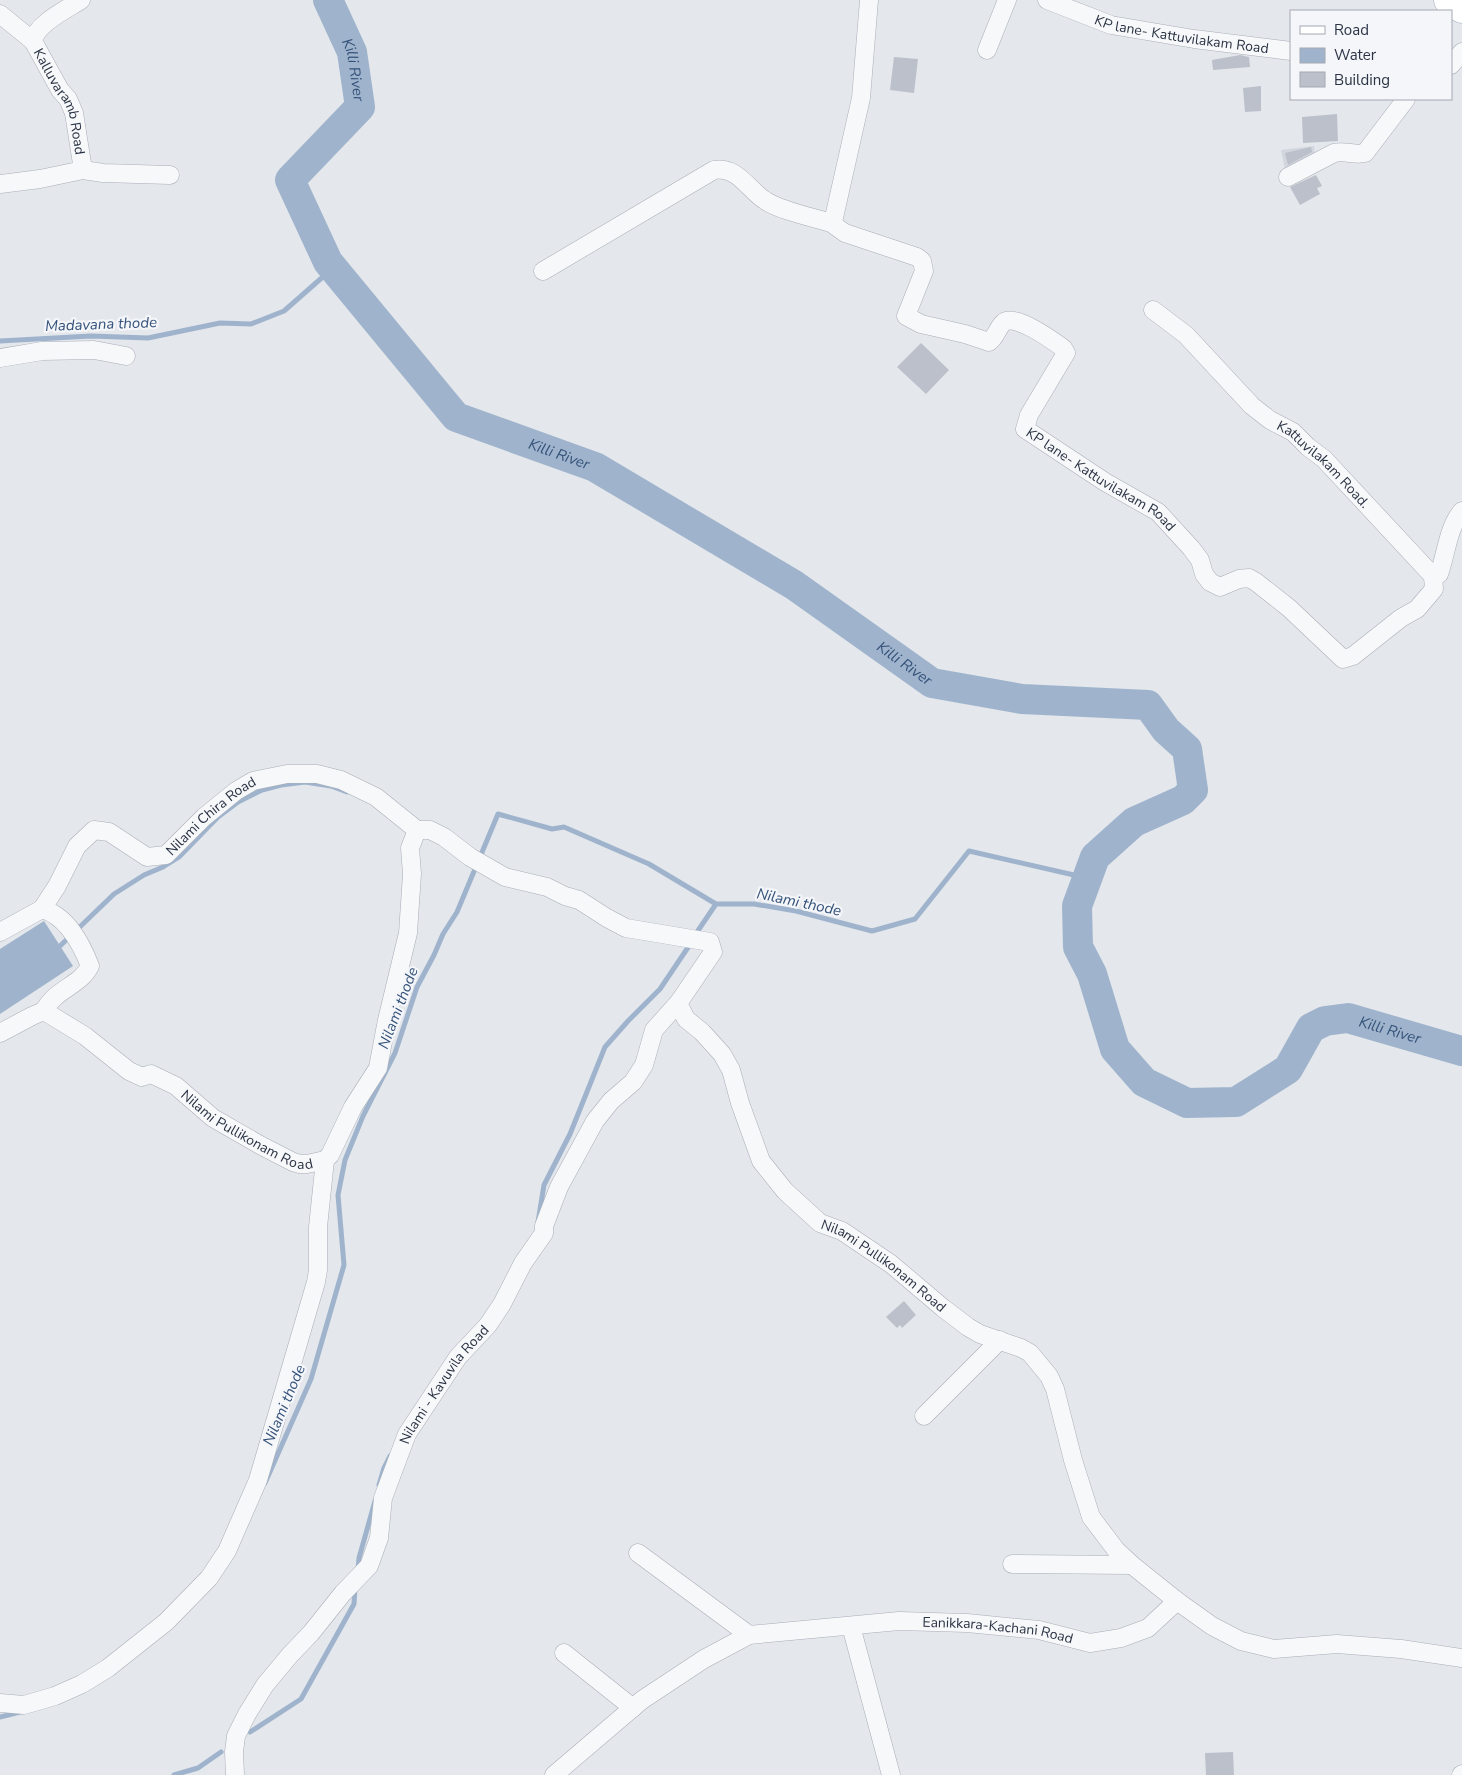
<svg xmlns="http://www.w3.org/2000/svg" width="1462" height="1775" font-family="'Nunito Sans',sans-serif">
  <rect width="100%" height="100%" fill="#e4e7ec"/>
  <!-- built -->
  <path fill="#d2d6de" d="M1314,146L1316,162L1285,170L1281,150Z"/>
  <!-- water -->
  <path fill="#9fb4cc" d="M44,921L73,966L0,1014V949Z"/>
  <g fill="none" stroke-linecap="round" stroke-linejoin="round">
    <!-- stream -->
    <path stroke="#9fb4cc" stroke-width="5" d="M0,341L91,336L148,338L220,323L251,324L284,311L333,268
      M695,935L716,904
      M60,946L114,894L144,875L163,867L179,857L218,817L238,802L262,790L281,785L305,782L331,786L347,792
      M538,1222L544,1185L570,1134L605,1047L628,1021L660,989L691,943
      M265,1483L311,1379L344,1265L338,1195L345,1160L363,1116L395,1053L417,987L434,955L443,934L457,912L498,814L552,829L564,827L649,864L716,904H754L796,911L872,931L915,919L969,851L1087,878
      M379,1485L384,1468L390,1456
      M358,1570L359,1558L375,1501
      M0,1717L24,1711
      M250,1732L301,1699L354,1604L355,1588
      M174,1775L198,1768L221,1752"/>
    <!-- river -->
    <path stroke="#9fb4cc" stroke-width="30" id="s1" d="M328,0L352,52L360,107L290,180L328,262L456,417L595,467L794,585L932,683L1022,699L1148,705L1166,730L1187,749L1193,790L1183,800L1134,822L1095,857L1077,906L1078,947L1092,974L1115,1049L1144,1082L1187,1103L1236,1102L1288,1069L1311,1028L1325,1021L1348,1018L1462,1051"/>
  </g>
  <!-- building -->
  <path fill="#bbc0ca" d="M1240,55L1249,57L1250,67L1213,70L1212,60Z
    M894,57L918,59L914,93L890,90Z
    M1261,86V111L1245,112L1243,88Z
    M1337,114L1338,141L1303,143L1302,117Z
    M1311,147L1312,152L1288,165L1285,153Z
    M1316,175L1322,186L1317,188L1320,194L1300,205L1290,187Z
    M921,343L949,370L926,394L897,367Z
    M904,1301L916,1315L902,1328L900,1325L897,1328L886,1317Z
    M1233,1752L1234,1775H1206L1205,1753Z"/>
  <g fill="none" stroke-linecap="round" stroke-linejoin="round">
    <defs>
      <g id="street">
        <path id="s2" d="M81,0C67,9 36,24 33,41L60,90L68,99L74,113L83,170"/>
        <path id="s3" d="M869,0L861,98L833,222L835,226L845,233L917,257L922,261L924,271L906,316L921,324L965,334L989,342C996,337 997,329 1003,323C1014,312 1053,341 1063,348L1066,353L1029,415L1025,429L1105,482L1158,512L1191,548L1200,560L1204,574L1210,582L1220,587L1239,579L1249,578L1256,582L1289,608L1343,659L1353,656L1401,618L1417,609L1434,589L1433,576"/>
        <path id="s4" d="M1047,0L1111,25L1194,39L1291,51"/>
        <path d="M0,14L33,41"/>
        <path d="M987,50L1007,0"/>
        <path d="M1451,65L1462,52"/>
        <path d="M1288,177L1334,153C1345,150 1355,156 1365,153L1406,99"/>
        <path d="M0,184L40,179L83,170L103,173L170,175"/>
        <path d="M543,271L714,170C738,166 748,190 766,201C781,211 816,218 834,224"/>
        <path id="s5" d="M1153,310L1186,335L1252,406L1270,420L1293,432L1308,447L1324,459L1433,576L1439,574C1446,555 1448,527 1462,511"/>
        <path d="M0,358L42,351L94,350L126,356"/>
        <path id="s6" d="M42,909L57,886L77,846L94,830L109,832L147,857L166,855L204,817L236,791L253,781L287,774H317L341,780L376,797L417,830"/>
        <path d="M0,932L42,909C67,916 81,943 90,966C80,986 55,989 44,1011"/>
        <path id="s7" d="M0,1033L32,1016L44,1011L85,1036L129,1071L142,1077L151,1074L176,1086L213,1118L260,1145L293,1162L300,1164H307L325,1160L330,1155L353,1107L378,1068L387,1020L408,933L412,874L410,848L417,830H430L444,837L470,857L505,877L547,887L565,896L579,900L607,918L626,928L710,942L713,952L679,1002V1005L686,1019L702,1032L722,1054L731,1070L740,1103L761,1161L785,1191L820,1223L842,1231L891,1264L943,1308L968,1327L980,1334L1021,1348L1030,1353L1049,1376L1055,1389L1073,1460L1091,1517L1116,1550L1132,1565L1177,1601L1212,1626L1241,1641L1274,1649L1337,1644L1401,1649L1462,1658"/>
        <path d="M924,1416L1000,1340"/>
        <path d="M638,1553L749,1635"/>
        <path d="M1012,1564L1132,1565"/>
        <path d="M851,1626L891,1775"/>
        <path d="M564,1653L633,1708"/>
        <path d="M0,1703L24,1705L55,1696L82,1684L108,1668L166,1622L209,1578L227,1551L258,1480L316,1282L318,1270V1227L325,1160"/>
        <path id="s8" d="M235,1775L234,1752L236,1736L247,1714L265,1685L290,1655L311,1633L343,1593L369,1566L379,1538L383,1498L407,1434L458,1357L488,1325L502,1304L523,1263L544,1233V1226L559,1187L595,1121L611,1101L633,1082L644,1065L654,1030L679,1002"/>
        <path id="s9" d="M554,1775L642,1700L704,1659L749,1635L899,1621L967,1623L1039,1630L1090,1643L1121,1638L1148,1628L1177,1601"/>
        <path d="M1461,1775L1462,1774"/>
      </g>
      <path id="primary" d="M1448,0L1462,9"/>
    </defs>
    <!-- street casing -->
    <use href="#street" stroke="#a9aeb7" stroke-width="19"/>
    <!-- primary casing -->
    <use href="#primary" stroke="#a3abb8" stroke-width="29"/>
    <!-- street -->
    <use href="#street" stroke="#f7f8fa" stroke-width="18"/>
    <!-- primary -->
    <use href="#primary" stroke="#fff" stroke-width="28"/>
  </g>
  <g text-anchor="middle" stroke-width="4.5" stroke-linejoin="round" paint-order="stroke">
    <!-- street labels -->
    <g font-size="14" fill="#2b3445" stroke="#f4f6f9">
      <text dy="5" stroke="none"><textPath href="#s4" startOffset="140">KP lane- Kattuvilakam Road</textPath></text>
      <text dy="5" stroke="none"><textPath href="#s2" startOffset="132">Kalluvaramb Road</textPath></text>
      <text dy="5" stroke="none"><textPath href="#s5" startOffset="231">Kattuvilakam Road.</textPath></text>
      <text dy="5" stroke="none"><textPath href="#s3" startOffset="746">KP lane- Kattuvilakam Road</textPath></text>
      <text dy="5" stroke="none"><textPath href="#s6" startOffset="235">Nilami Chira Road</textPath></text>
      <text dy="5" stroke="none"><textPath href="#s7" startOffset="290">Nilami Pullikonam Road</textPath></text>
      <text dy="5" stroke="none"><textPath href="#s7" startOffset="1464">Nilami Pullikonam Road</textPath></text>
      <text dy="5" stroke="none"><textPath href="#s8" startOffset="456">Nilami - Kavuvila Road</textPath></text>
      <text dy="5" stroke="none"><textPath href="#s9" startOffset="491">Eanikkara-Kachani Road</textPath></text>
    </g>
    <!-- water labels -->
    <g font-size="15" font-style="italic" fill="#34527a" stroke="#f4f6f9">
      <text dy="5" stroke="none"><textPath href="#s1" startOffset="75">Killi River</textPath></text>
      <text transform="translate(101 324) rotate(-2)" y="5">Madavana thode</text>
      <text dy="5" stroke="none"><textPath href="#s1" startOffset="615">Killi River</textPath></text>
      <text dy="5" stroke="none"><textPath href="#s1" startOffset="1020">Killi River</textPath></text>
      <text transform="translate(799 902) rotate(12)" y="5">Nilami thode</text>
      <text transform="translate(398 1008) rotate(-69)" y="5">Nilami thode</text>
      <text dy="5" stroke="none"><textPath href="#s1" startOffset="2026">Killi River</textPath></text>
      <text transform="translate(284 1405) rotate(-67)" y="5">Nilami thode</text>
    </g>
  </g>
  <!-- legend -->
  <rect x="1290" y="10" width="162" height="90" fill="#f4f6f9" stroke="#a4a8b1"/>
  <rect x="1300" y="26" width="25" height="8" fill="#ffffff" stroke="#a4a8b1"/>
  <text x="1334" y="35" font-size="15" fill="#2b3445">Road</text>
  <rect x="1300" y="48" width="25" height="15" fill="#9fb4cc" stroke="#a4a8b1"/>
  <text x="1334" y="60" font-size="15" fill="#2b3445">Water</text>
  <rect x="1300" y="72" width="25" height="15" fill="#bbc0ca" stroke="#a4a8b1"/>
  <text x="1334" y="85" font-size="15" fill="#2b3445">Building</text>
</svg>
